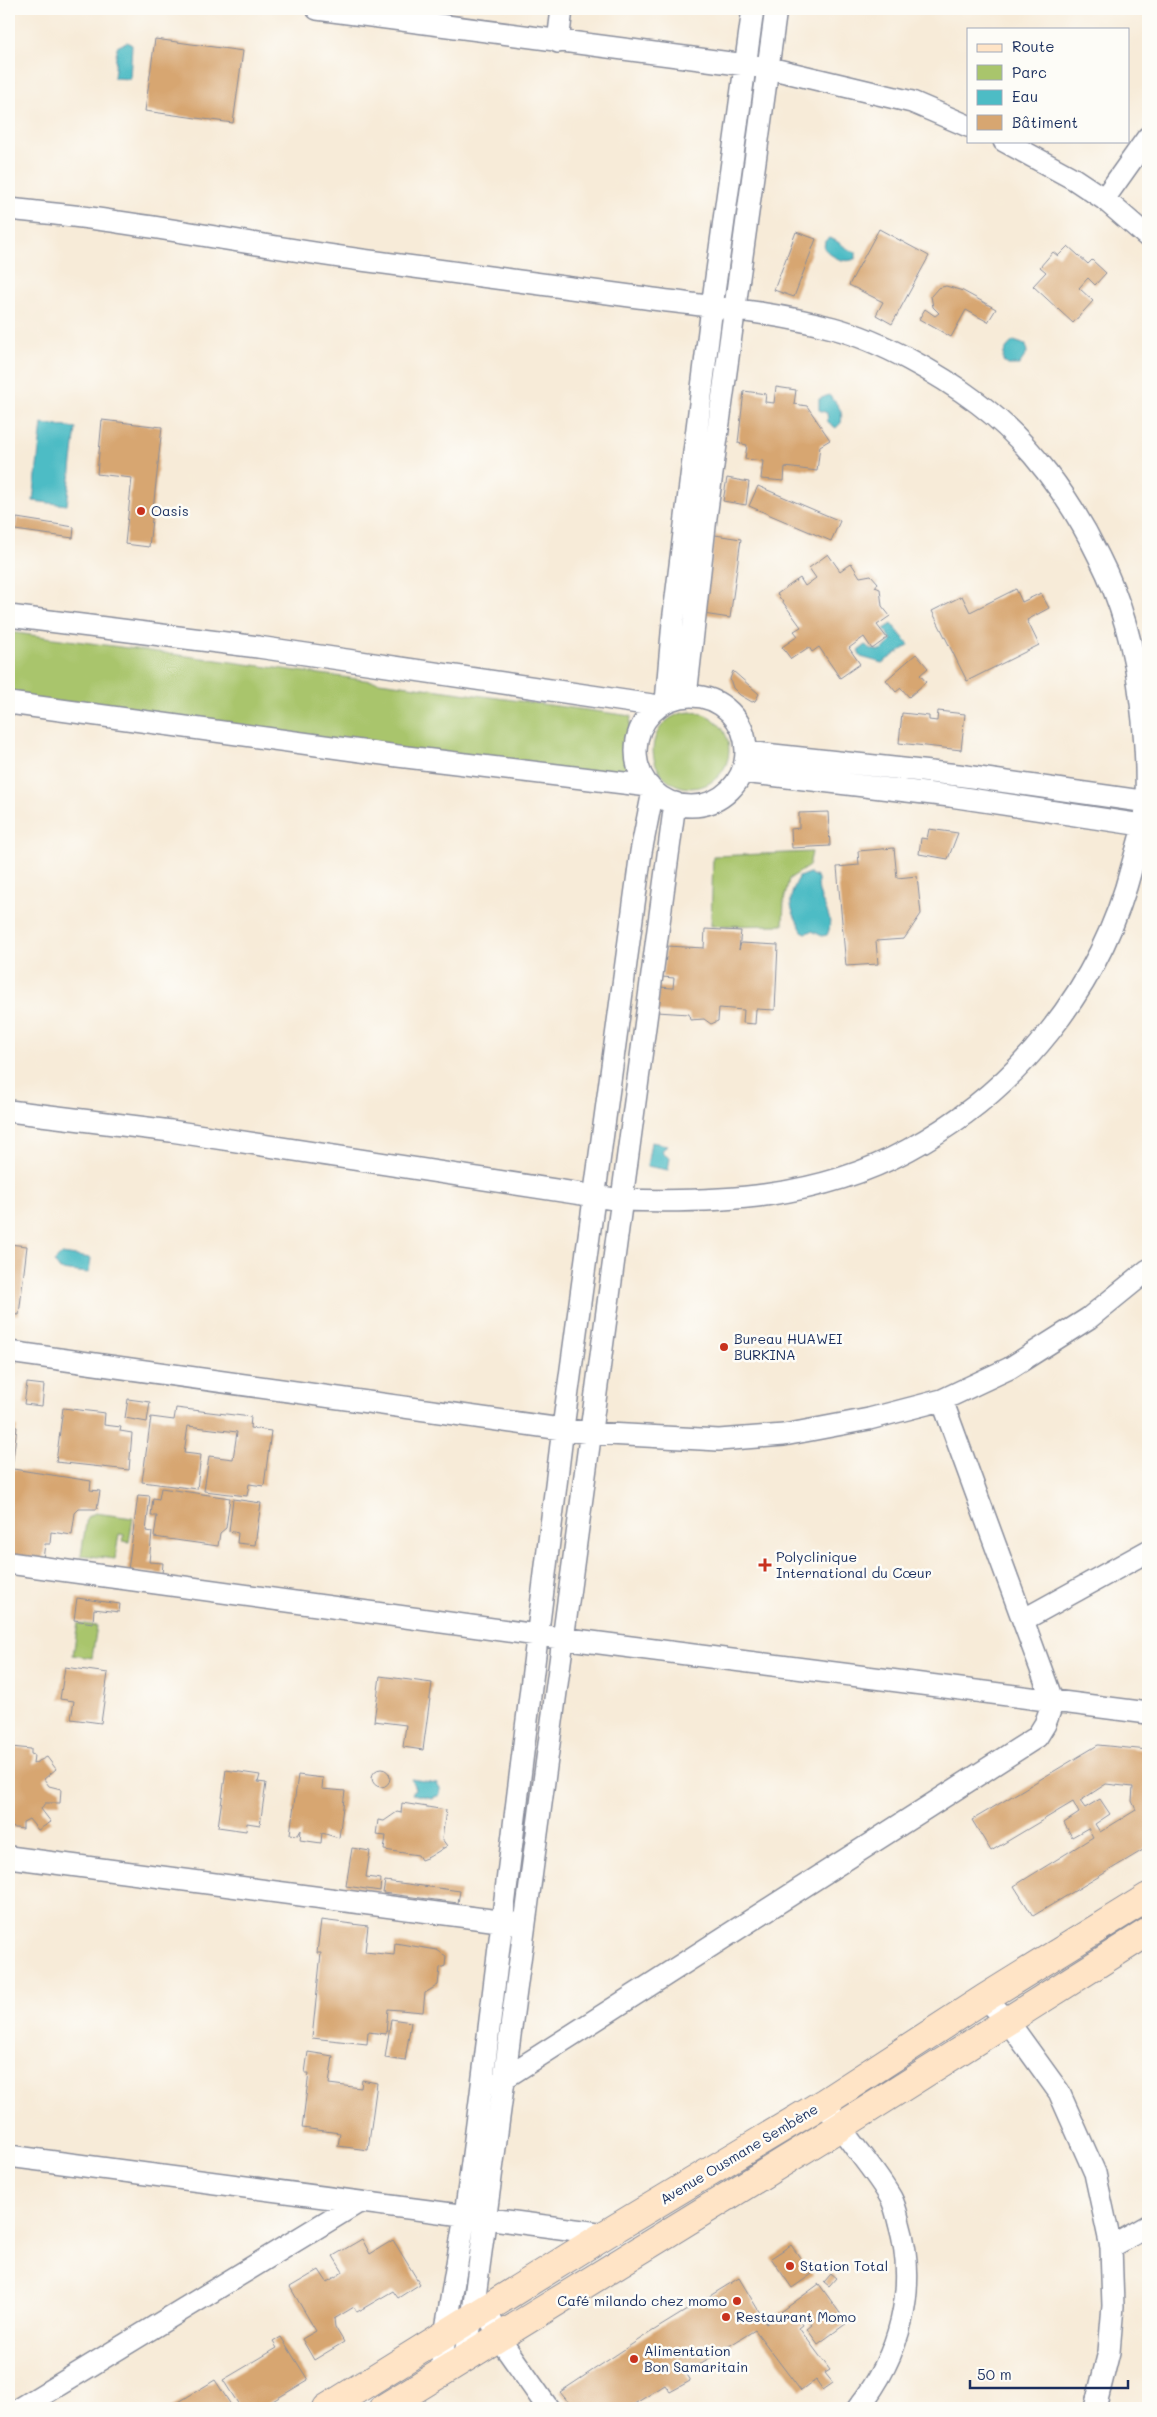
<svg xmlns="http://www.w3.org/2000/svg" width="1157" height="2417" font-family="Mali,sans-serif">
  <rect width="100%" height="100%" fill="#fdfcf7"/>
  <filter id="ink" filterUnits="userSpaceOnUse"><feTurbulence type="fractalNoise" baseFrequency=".02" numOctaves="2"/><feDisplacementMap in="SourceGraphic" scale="10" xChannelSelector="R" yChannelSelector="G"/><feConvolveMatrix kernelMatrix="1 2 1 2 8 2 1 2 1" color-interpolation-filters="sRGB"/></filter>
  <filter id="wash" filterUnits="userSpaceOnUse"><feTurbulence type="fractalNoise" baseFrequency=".0096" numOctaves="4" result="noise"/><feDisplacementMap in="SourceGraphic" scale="20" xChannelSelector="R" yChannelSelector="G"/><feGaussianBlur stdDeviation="1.12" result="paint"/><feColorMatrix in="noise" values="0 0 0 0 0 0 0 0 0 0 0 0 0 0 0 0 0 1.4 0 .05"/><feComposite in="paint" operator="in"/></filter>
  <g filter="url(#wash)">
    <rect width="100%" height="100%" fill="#f7ebd8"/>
    <!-- green -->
    <path fill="#a9c56c" stroke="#627a65" d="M9,632L631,716L625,780L9,698Z
      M653 750a38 38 0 1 1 76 0a38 38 0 1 1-76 0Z
      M812,852L809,866L789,879L784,901L783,925L711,926L713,856Z
      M95,1513L133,1518L129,1542L123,1541L124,1535L119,1534L115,1559L81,1555L87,1517Z
      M78,1623L97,1626L92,1658L73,1655Z"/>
    <!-- water -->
    <path fill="#4dbcc5" stroke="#347692" d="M127,42L132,45L130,79L114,78L117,47Z
      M829,238C839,240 845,250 856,252V258C846,265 831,257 824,248L825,241Z
      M1014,341L1026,345L1027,353L1019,365H1008L1003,361C1003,352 1006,346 1014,341Z
      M829,395C837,404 844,410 841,423L836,428L828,422L827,413L819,410V399Z
      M42,424L76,428L67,505L33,501Z
      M892,624L909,645L882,663L861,657L858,651L866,645L870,649L881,651L892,640L884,629Z
      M809,873L818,878C818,884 818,890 820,895C824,909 835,919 827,935L822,936L812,931L806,933L802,931C791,908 785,904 799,877Z
      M651,1142L667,1145L662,1151L664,1155L670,1157L668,1170L647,1166Z
      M62,1254L91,1258L89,1273L60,1270L54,1262Z
      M411,1779L437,1783L440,1788V1795L432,1798L412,1794L415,1788Z"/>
    <g id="blocks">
      <!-- building -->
      <path fill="#d7a671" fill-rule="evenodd" d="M155,39L243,51L233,123L145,111Z
        M1148,145V171L1146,170L1143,154Z
        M879,229L929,256L892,324L876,315L883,302L849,285Z
        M796,232L816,239L794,297L774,290Z
        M1068,246L1088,264L1092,260L1106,273L1095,285L1088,278L1079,288L1093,301L1073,323L1033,286L1046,272L1040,267L1053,252L1058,256Z
        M946,286L963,291L996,309L988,322L966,310L951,337L919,319L925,309L935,316L939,313L933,307L931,296L938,288Z
        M776,387L796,390L794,404L807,406L830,440L820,446L817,471L785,467L784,481L761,479L763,461L745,459L747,445L738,443L744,391L766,394L765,402L774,403Z
        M102,420L162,427L149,547L125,544L132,478L97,474Z
        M727,478L749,482L746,505L723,501Z
        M758,486L840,521L831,541L749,506Z
        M17,518L74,527L73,538L15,530Z
        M715,535L741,539L730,618L703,614Z
        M828,554L840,571L851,563L860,577L871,575L878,583L875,587L880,589L882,606L890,616L877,625L887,638L872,649L864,637L849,648L860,664L840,678L819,647L812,652L809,647L791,659L782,647L798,636L794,631L801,627L777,594L800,578L805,586L816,578L809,568Z
        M1016,589L1022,602L1041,593L1049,608L1027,620L1039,645L967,681L932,611L962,596L970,612Z
        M916,654L928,668L920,675L926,682L909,697L901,688L896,692L886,680Z
        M733,671L759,694L755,701L752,702L740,695L733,688L730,679Z
        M938,711L965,714L961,750L899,743L902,713L929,716V720L937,721Z
        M828,812L830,846L792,848L791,829L799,828V813Z
        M929,829L958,833L948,859L919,854L921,838L927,839Z
        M894,848L897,878L917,876L921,914L904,939L876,941L878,964L846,966L837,867L859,865L858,851Z
        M705,929L741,931L739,950L741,943L778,945L775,1010L756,1009L755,1024L743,1023L744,1010L719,1008L718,1021L711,1024L704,1019L690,1020L689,1014L657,1012L658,987L673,988L674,978L662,977L666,946L704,948Z
        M9,1244L27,1246L19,1315L9,1314Z
        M27,1383L44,1385L42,1406L24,1404Z
        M128,1399L150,1402L147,1422L125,1418Z
        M63,1408L105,1413L104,1425L121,1427L120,1431L132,1433L129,1470L56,1462Z
        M176,1408L251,1417L250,1428L271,1431L264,1486L249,1484L247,1496L204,1491L209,1456L233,1459L237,1432L188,1426L184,1453L201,1455L197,1489L142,1482L151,1417L174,1420Z
        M9,1426L17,1427L10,1484H9Z
        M13,1469L91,1481L90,1490L100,1491L97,1509H79L75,1513L72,1535L51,1532L50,1544H45L43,1559L9,1554V1498Z
        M161,1488L230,1498L226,1528L220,1533L218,1546L154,1537L157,1516H151L153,1498L159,1499Z
        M138,1495L150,1496L146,1531L152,1532L149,1562L163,1563L162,1574L128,1570Z
        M233,1499L261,1503L255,1545L237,1543L238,1533L229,1531Z
        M77,1598L120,1604L119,1612L94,1609L93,1623L74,1620Z
        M65,1667L108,1673L101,1723L71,1719L74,1701L60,1699Z
        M380,1676L432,1683L423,1750L403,1747L406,1725L374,1721Z
        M1098,1745L1148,1750V1847L1033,1916L1014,1886L1093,1837L1088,1828L1072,1837L1064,1823L1079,1813L1073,1802L991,1851L972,1820ZM1106,1784L1133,1787L1132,1801L1136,1810L1100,1832L1095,1824L1110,1814L1100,1799L1085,1808L1080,1801Z
        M11,1747L31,1749V1754L34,1755L33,1764L47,1757L56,1769L44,1779L49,1786L61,1789L60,1803H45L41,1809L51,1822L38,1830L29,1819L23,1822V1829L9,1827V1751H11Z
        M372 1778a9 9 0 1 1 18 0a9 9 0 1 1-18 0Z
        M226,1770L260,1775L258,1782L266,1783L260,1825L247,1823L246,1831L218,1827Z
        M298,1775L323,1778L322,1789L345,1791L339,1838L322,1833L321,1843L300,1840L301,1830L298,1835L290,1834Z
        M402,1803L446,1810L442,1839L447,1846L429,1857L421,1860L418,1855L384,1850L386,1836L376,1835L378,1820L384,1821L397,1812L401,1813Z
        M352,1848L370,1851L366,1877L381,1879L380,1891L346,1886Z
        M385,1881L460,1891L458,1903L383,1893Z
        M321,1920L368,1926L365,1952L394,1955L395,1943L437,1950L446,1956L445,1966L440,1968L438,1985L425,1993L423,2012L388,2009L386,2034L368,2032L367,2044L312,2038L321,1953H317Z
        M391,2019L411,2022L405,2061L385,2058Z
        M308,2052L333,2056L329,2084L361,2088L362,2080L377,2083L368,2150L338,2146L340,2133L302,2128L309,2073H305Z
        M362,2239L370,2254L393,2240L420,2284L398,2298L393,2291L357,2312L354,2307L334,2319L335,2327L344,2342L314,2360L302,2339L316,2331L290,2287L319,2270L327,2282L343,2272L333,2256Z
        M791,2245L812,2274L792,2288L771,2258Z
        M831,2274L836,2278L829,2286L824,2282Z
        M739,2278L766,2323L819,2284L847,2323L818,2344L807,2329L812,2325L806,2316L800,2320L803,2325L799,2328L830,2370L825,2373L833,2383L823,2390L816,2380L801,2391L755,2330L685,2373L690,2381L670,2392L665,2385L628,2408H573L560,2392L643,2337Z
        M281,2337L308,2380L261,2408H241L223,2380L277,2348L273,2342Z
        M215,2380L233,2408H169Z"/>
    </g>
  </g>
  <g filter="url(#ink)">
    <use href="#blocks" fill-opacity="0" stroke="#898d9b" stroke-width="1"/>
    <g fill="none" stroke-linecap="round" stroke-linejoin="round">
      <defs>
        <path id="street" d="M317,9L769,68L912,102L968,126
          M558,42L562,9
          M1004,141L1074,179L1104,199L1148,237
          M1104,199L1148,137
          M9,209C45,213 81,216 118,222C204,234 290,251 377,262C464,274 551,285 638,297C702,306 770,311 833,328C881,341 938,373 978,403C1030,442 1071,499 1099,557C1123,604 1135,651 1141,703C1145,735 1147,769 1146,802C1145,824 1138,845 1132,866C1101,987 1019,1090 908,1150C818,1199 720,1203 621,1200L171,1131L9,1111
          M9,616L258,647L659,706
          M686,696L706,517L776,9
          M636 751a55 55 0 1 1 110 0a55 55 0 1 1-110 0Z
          M666,702L673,622L712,307L753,9
          M9,703L398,756L649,786
          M747,752L958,775L1148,802
          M743,772L950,796L1148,826
          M9,1352L590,1433L719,1440L784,1435L869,1419L942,1400L1010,1368L1089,1318L1148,1270
          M9,1563L537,1635L1148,1713
          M1023,1620L1148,1551
          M9,1857L514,1923
          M985,1998L1007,2020L1059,2092L1095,2173L1111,2247L1113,2306L1109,2352L1095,2408
          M497,2083L1037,1737L1045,1724L1053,1702L942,1400
          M832,2114C849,2143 874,2168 891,2198C895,2205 897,2215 899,2223C918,2288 900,2356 858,2408
          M9,2156L606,2234
          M1111,2247L1148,2226
          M487,2310L498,2337L548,2408
          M464,2358L472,2319L675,803
          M441,2372L445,2335L465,2216L481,2093L563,1428L641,852L653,791
          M21,2408L359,2202"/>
        <path id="secondary" d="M327,2408L606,2234L825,2102L985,1998L1148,1897
          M384,2408L840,2127L1148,1932"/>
      </defs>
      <!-- street casing -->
      <use href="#street" stroke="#898d9b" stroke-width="24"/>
      <!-- secondary casing -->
      <use href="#secondary" stroke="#898d9b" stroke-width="30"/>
      <!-- street -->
      <use href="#street" stroke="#fff" stroke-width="21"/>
      <!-- secondary -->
      <use href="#secondary" stroke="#ffe4c6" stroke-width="28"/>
    </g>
  </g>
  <!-- markers -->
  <g fill="#c8321e" stroke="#fdfcf7" stroke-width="2">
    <circle cx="141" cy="511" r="5"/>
    <circle cx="724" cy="1347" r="5"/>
    <path d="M762.5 1557.5h5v5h5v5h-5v5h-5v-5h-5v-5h5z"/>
    <circle cx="790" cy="2266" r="5"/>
    <circle cx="737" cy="2301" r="5"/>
    <circle cx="726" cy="2317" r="5"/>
    <circle cx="634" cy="2359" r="5"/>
  </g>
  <g text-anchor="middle" stroke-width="5" stroke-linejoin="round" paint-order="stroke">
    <!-- poi labels -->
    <g font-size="14" fill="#1b2f5e" stroke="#fdfcf7" text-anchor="start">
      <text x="151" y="516">Oasis</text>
      <text x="734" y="1344">Bureau HUAWEI<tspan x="734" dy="16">BURKINA</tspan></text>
      <text x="776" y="1562">Polyclinique<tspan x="776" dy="16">International du Cœur</tspan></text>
      <text x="800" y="2271">Station Total</text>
      <text x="727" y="2306" text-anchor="end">Café milando chez momo</text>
      <text x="736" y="2322">Restaurant Momo</text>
      <text x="644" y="2356">Alimentation<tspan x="644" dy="16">Bon Samaritain</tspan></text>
    </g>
    <!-- street labels -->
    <g font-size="14" fill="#1b2f5e" stroke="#fdfcf7">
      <text transform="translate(739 2154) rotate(-31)" y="5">Avenue Ousmane Sembène</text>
    </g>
  </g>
  <!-- margin -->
  <rect width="1157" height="2417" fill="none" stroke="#fdfcf7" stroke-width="30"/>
  <!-- legend -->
  <rect x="967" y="28" width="162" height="115" fill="#fdfcf7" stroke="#a3aaba"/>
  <rect x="977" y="44" width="25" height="8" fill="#ffe4c6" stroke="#a3aaba"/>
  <text x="1012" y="52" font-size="15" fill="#1b2f5e">Route</text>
  <rect x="977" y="65" width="25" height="15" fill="#a9c56c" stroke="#a3aaba"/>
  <text x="1012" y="78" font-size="15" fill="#1b2f5e">Parc</text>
  <rect x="977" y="90" width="25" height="15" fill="#4dbcc5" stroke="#a3aaba"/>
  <text x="1012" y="102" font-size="15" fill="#1b2f5e">Eau</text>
  <rect x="977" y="115" width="25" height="15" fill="#d7a671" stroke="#a3aaba"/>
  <text x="1012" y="128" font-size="15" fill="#1b2f5e">Bâtiment</text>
  <!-- scale -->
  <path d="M970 2380v8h158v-8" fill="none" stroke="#1b2f5e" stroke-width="2.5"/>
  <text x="977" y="2380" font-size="15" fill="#1b2f5e" stroke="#fdfcf7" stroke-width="4" paint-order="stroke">50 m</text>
</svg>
